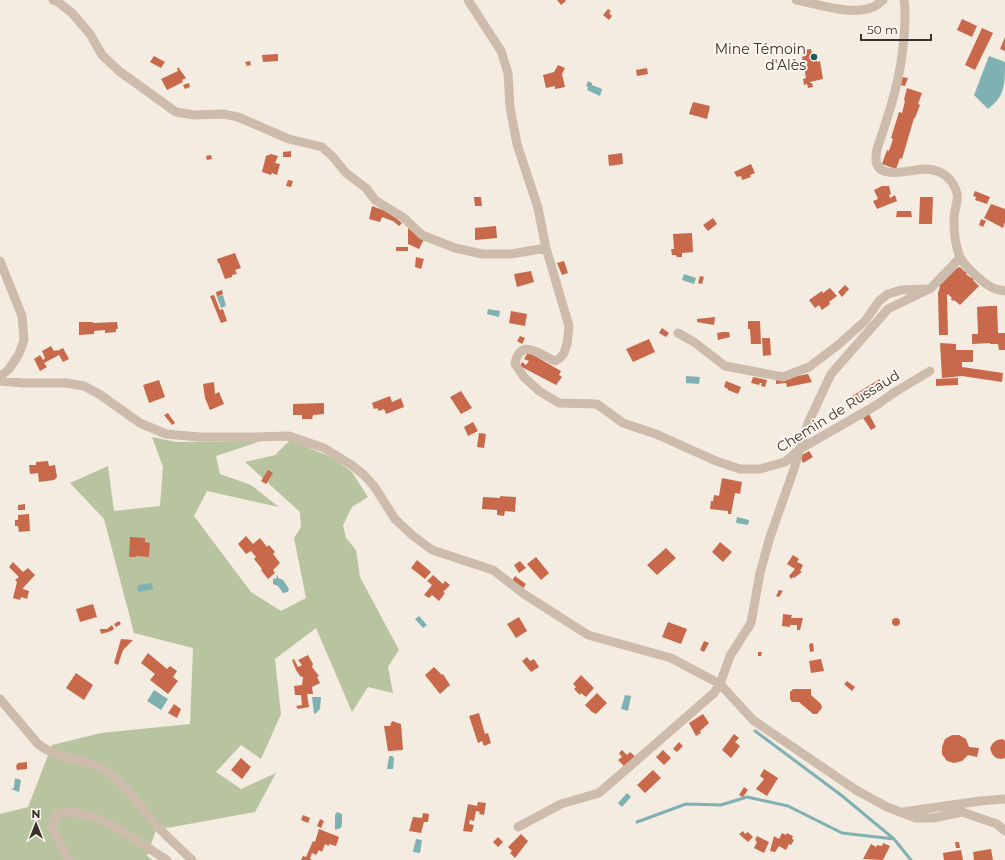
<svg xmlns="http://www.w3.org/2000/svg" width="1005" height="860" font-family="Montserrat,sans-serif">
  <rect width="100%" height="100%" fill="#f4ebe1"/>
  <!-- green -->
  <path fill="#b8c4a0" d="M152,437L176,442L261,441L216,456L220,474L251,485L279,507L207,491L194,516L251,592L281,611L306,598L294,538L301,527L300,512L245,462L275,455L290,440L331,457L352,472L368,497L352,507L343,525L346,538L356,550L360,577L399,650L388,667L393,693L368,687L352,712L316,628L275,659L281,714L261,759L241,745L216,772L241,789L276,773L255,812L156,830L147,856L153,860H0V814L28,807L52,745L101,733L190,724L193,648L134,633L104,519L70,483L108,466L114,511L160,506L163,467Z"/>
  <!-- water -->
  <path fill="#7fb0b2" d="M989,56L1005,62C1005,85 1005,96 988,109L974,95Z
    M588,81L592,83V85L602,89L600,96L587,90L588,87L586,86Z
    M684,274L696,278L694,284L682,280Z
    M223,295L226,306L221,308L217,297Z
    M488,309L500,311L499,317L487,314Z
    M686,376L700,377L699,384L686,383Z
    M737,517L749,520L748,525L736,523Z
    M276,575L278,576V578L283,580L289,589L288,592L283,593L278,586L273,584V579L277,578Z
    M152,583L153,589L139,592L137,589L138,585Z
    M419,616L427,625L423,628L415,619Z
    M154,690L168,699L161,710L147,701Z
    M625,695L631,696L628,711L621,709Z
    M312,697H321L320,709L315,714L314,713Z
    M390,756H392L394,758L393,769H387L389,757Z
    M15,778L21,780L19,792L11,789L14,788Z
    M627,793L631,797L622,807L618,803Z
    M337,812L342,814V823L341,828L335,830V815Z
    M416,839L422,840L420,853L413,852Z"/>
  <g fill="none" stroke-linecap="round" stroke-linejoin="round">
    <!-- stream -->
    <path stroke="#7fb0b2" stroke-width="3" d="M755,731L841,795L894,839L911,860
      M637,822L686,804L721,805L747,797L788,806L842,833L894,839"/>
  </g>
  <!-- building -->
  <path fill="#c8694b" d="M557,0H565L566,1L561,5Z
    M608,9L611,11L609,13L612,16L609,20L603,15Z
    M962,19L977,26L972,37L957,30Z
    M982,28L993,33L975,70L965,65Z
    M1005,37V51L1000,49Z
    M811,49L812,55L817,54L818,57H816L817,62L820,61L823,79L810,82V83H812L813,87L808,88L807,84L804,85L803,79L806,78L802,57L805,56L804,50Z
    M278,54V61L263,62L262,55Z
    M154,56L165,62L161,68L150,62Z
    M250,61L251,65L247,66L245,62Z
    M558,65L565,68L562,74L565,87L555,89V86L546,88L543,75L554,72Z
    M178,67L186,78L182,80L183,82L167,90L161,79L178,71L177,69Z
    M647,68L648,74L637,76L636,70Z
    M902,77L908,78L905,86L900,85Z
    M189,83L190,87L185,89L183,85Z
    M907,88L922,93L918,104L920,105L915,118H914L902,159L900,158L896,169L882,164L887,150L889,151L893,139L891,138L899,112L902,113L905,101L904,100Z
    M693,102L710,106L707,119L689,114Z
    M291,151V157H283V152Z
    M622,153L623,164L609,166L608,155Z
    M271,154L278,156L275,163L280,164L277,175L272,173L271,175L262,172L266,156Z
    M211,155L212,159L207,160L206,156Z
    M751,164L755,173L750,175L751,177L742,180L741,176L737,177L734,172Z
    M288,180L293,181L291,187L286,186Z
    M882,186H889L891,194L889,195L890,198L895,195L897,201L877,209L873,201L878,199L874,190Z
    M975,191L990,197L987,204L975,200L976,197L973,196Z
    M474,197H481L482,206H475Z
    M920,197H933L932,224H919Z
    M991,204L1005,209V222L1003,228L984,218Z
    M372,206L388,212L402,223L399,226L393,221L382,217L380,222L369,219Z
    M897,211H911L912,217H896Z
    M713,218L717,224L708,231L703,225Z
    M981,219L986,221L983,227L979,225Z
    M496,226L497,238L475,240V228Z
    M408,228L424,239L419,249L408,244Z
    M692,233L693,252L682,253V257H677L676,255H672L671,249H674L673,234Z
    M396,247H408V251H396Z
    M235,253L241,268L235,270L237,274L232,275V277L225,279L219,263H218L217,259Z
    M416,257L424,259L421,269L415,267Z
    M564,261L568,273L562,275L557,263Z
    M960,267L965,272L966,271L967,272L966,274L971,278L972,277L974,278L973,280L979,286L960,305L954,300L952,301L951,299L952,298L948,294L947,295L948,335H939L938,293L940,287L939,286L957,268Z
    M531,271L534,282L517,287L514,274Z
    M700,276L704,277L702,284L698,283Z
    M845,285L849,289L842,297L838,292Z
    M830,288L837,296L829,302L830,304L822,310L819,305L815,308L809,300L822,291L823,293Z
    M222,290L223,294L217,297L216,292Z
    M214,295L220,310L223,309L227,321L221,323L210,296Z
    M989,306H997L998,333H1005V350H999L998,344H990V343L972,344V334H978L977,307Z
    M511,311L527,314L525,326L509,323Z
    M715,317L714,325L697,322V319Z
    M748,321H760L761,344H751L750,329H748Z
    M79,322H93V323L117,322L118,329H116V332L105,333V330L94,331V334L79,335Z
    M662,328L669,333L666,337L659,333Z
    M723,332H729L730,337L718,340L717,333Z
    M520,336L525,338L522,344L517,341Z
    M762,338H770L771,355L763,356Z
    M649,339L655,352L633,362L626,349Z
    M940,343L956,344V350H973V362H962V367L1003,373L1002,382L962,376L942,378Z
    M51,346L54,351L57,350V351L63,348L69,359L63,362L59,355L44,363L47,367L40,371L34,359L40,355L43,360L45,358L42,351Z
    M528,352L561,371L559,375L562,377L556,385L520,366L522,362L526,365L529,361L524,359Z
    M808,374L812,382L787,387L786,383L776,384V380Z
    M753,377L767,380L765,387L761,386L762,383H760L759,385L751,383Z
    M958,378V385L936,386V379Z
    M880,379L886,388L854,407L849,398Z
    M159,380L165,397L149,403L143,385Z
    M726,381L741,387L738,394L728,390V389L724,387Z
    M214,382L215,394L219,392L224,404L210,410L205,398L203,384Z
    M461,391L472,408L461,414L450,397Z
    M390,396L392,402L401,398L404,407L386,414L384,409L379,411L377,408L374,409L372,403Z
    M324,403V414L313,415L312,419H302V415H293V404Z
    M168,413L175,423L172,425L164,415Z
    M869,414L876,427L871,430L863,418Z
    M473,422L478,431L468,436L464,427Z
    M479,433L486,434L484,448L477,447Z
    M809,451L813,457L803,463L800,456Z
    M48,461L49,466L55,465L57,477L54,480L39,482L38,473L30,474L29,465H36V462Z
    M268,470L273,473L266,484L261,481Z
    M722,478L742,482L740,494L735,493L731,514H728V511L710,509L711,501H713L714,495L719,496Z
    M500,496L516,497L515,512L505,511L504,516L497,515V510L482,509L483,497L500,498Z
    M25,504V510H18V505Z
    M29,514L30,531L19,532L18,526H15V520H18V515Z
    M246,536L253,544L260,538L267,547L269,545L275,552L273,554L280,563L273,570L275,573L268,579L261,570L262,569L254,559L256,557L251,551L246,554L238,544Z
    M130,537L145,538V542L150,543L149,557L136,556V557H129Z
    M720,542L732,552L723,562L712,552Z
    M666,548L676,558L657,575L647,565Z
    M793,555L799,559L797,562L803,565L800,571L802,572L794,578L793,577L791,579L789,576L795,569L787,564Z
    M536,557L549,573L541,580L527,564Z
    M417,560L431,572L425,579L411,568Z
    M520,561L526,568L519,573L514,565Z
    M13,562L23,572L28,568L35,575L23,588V589L29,591L27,599L21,597L20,600L13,598L17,582L15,580L19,577L9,567Z
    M433,575L443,584L445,581L450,585L443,592L445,593L439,601L432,595L429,598L424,595L432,585L427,581Z
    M515,576L526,584L522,590L511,582Z
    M779,590L783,591L779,597L776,596Z
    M93,604L97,617L80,622L76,609Z
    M783,614L792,615L791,618H803L800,630H797V625H790V627L782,626Z
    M519,617L527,631L516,638L507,624Z
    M892 622a4 4 0 1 1 8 0a4 4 0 1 1-8 0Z
    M119,621L121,624L116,627L114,624Z
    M668,622L687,629L681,644L662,637Z
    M112,625L114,629L111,631L101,634L100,629H107Z
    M121,639L133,640L123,650L118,665L114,663Z
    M704,641L709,643L704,652L700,650Z
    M813,643L814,651L810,652L809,644Z
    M758,652H762L761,656H758Z
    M148,653L167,669L170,666L177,671L173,677L178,681L168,694L150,680L155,674L141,663Z
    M308,655L313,664L312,667L319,676L317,677L320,683L312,687L313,694H307L309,707L298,709L296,706L302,705L301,695H295L294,686L302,685L303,677L300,676L296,670L292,660L294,659L298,667L302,665L298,660Z
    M527,657L530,661L534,659L539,667L531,672L522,661Z
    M821,659L824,671L811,673L809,661Z
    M434,667L442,675L443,674L450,685L440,694L425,675Z
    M76,673L93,685L84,700L66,688Z
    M581,675L594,688L586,697L581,693L580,695L574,689L576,687L573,684Z
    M847,681L855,687L852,691L844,684Z
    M793,689H811V695L821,704L822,708L817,714H813L799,702H792L790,699V692Z
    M597,693L607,703L596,714L592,712L585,705Z
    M174,704L181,709L177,718L168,713Z
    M479,713L485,734L488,733L491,743L484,746L482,741L478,743L469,716Z
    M703,714L709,723L700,731L701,733L696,736L689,723Z
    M392,721L401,724L403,750L388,751L384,726H390Z
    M734,734L739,738L735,742L740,746L731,758L722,750Z
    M952,735H959L966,739L969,747L979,748L977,757L968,755L962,761L954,763L947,761L942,754V747L945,739Z
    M1003,739L1005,741V758L1001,759L996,758L992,754L990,748L993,743L997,740Z
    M679,742L683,746L677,752L673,749Z
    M622,750L627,755L630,752L637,758L626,768L618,760L622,757L619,753Z
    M663,750L671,758L664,765L656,757Z
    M241,758L251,767L242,779L231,770Z
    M27,762V769L17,770L16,766L18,763Z
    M764,769L778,778L767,796L756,789L764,779L760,776Z
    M653,770L661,778L645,793L637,785Z
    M744,787L748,790L743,797L739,795Z
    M478,802L486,803L484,815L479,814L480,812L476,811L474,821L470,820L469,824L474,825L472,832L463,831L468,804L477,806Z
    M423,813L429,814L428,822H424L421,833L409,831L413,817L422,818Z
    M303,815L310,818L308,823L301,820Z
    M320,819L324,821L321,828L317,826Z
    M319,829L339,837L336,846L329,844V846L325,844L322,852L319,850L316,855L312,853L310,859L312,860H301L303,856L306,857L313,841L315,842Z
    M743,831L745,834L748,832L753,837L748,842L739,834Z
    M782,833L786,835L787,833L793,836L792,839L794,840L791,845L789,844L786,850L779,846L775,852L770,851L774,836L779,839Z
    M521,834L528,841L515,858L510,853L512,851L508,847Z
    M757,836L769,842L764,853L754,848L757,842L755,840Z
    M498,837L503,842L498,847L493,842Z
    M955,842H959L960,848H956Z
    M883,843L890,846L883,860L863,859L871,844L876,847L877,845L882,846Z
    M991,849L993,860H974L973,852Z
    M961,850L963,860H944L943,853Z"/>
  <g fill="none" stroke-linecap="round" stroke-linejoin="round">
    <!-- minor -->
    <path stroke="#cdbbac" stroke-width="9" d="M53,0L58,2L72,13L90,34L102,55L119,71L176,112L195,115L223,114L238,117L289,139L322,147L333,157L346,173L366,188L375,200L404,218L422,235L455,248L482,254H511L546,248L569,326L567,344L564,353L560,358L555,361C539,354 520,337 515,364L524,377L539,391L559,403L597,404L623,423L656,434L716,461L740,469H760L785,462L800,449L875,406L895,392L930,371
      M468,0L501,51L508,73L510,107L517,144L538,208L546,248
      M796,0C818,4 852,16 873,7C876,6 880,2 883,0
      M904,0C906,11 905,25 904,37C901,78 890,111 877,149C869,184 906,170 924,169C935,169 945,173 951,181C964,200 953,203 954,222C954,233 956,247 960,257C965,267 984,284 993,288C997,290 1001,290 1005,291
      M0,261L22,316L24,340L19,354L9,369L0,377
      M678,333L694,342L725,366L783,377L809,367L838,345L865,321L879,301L888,294L901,290L926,289
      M0,381L23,383H66L84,386L99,394L140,423L166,434L200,437H256L289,436L324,448L353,466L364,475L374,486L395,519L412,535L432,550L493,570L524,594L588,635L671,658L720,684L753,720L856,790L887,807L916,818H933L962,812L997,824L1005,831
      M0,699L38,744C58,760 82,757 103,769C127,784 139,806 157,826C168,838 181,849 192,860
      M903,812L980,801L1005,799
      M518,827L561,804L599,793L714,693L720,684L730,656L751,623L760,573L770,537L794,469L802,441L809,421L831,374L888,309L931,288L960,258
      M69,860L53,829V823L55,816C85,799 142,845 167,860"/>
  </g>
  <!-- markers -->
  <circle fill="#1f5a5e" stroke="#fbf5ee" stroke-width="1.5" cx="814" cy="57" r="4"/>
  <g text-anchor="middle" stroke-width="4" stroke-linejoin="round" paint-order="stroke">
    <!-- poi labels -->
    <g font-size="14" fill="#3b302b" stroke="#fbf5ee" text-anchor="end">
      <text x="806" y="54">Mine Témoin<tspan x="806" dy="16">d'Alès</tspan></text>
    </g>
    <!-- street labels -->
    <g font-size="14" fill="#3b302b" stroke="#fbf5ee">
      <text transform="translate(838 411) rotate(-32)" y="5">Chemin de Russaud</text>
    </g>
  </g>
  <!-- north arrow -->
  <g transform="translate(36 824)" stroke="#fbf5ee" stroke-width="3" paint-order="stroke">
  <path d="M0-3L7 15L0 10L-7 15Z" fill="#3b302b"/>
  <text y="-6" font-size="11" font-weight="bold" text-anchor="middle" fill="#3b302b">N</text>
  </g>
  <!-- scale -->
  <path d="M861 34v6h70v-6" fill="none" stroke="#3b302b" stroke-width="2"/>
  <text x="867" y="34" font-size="12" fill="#3b302b" stroke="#fbf5ee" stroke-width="3" paint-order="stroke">50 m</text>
</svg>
